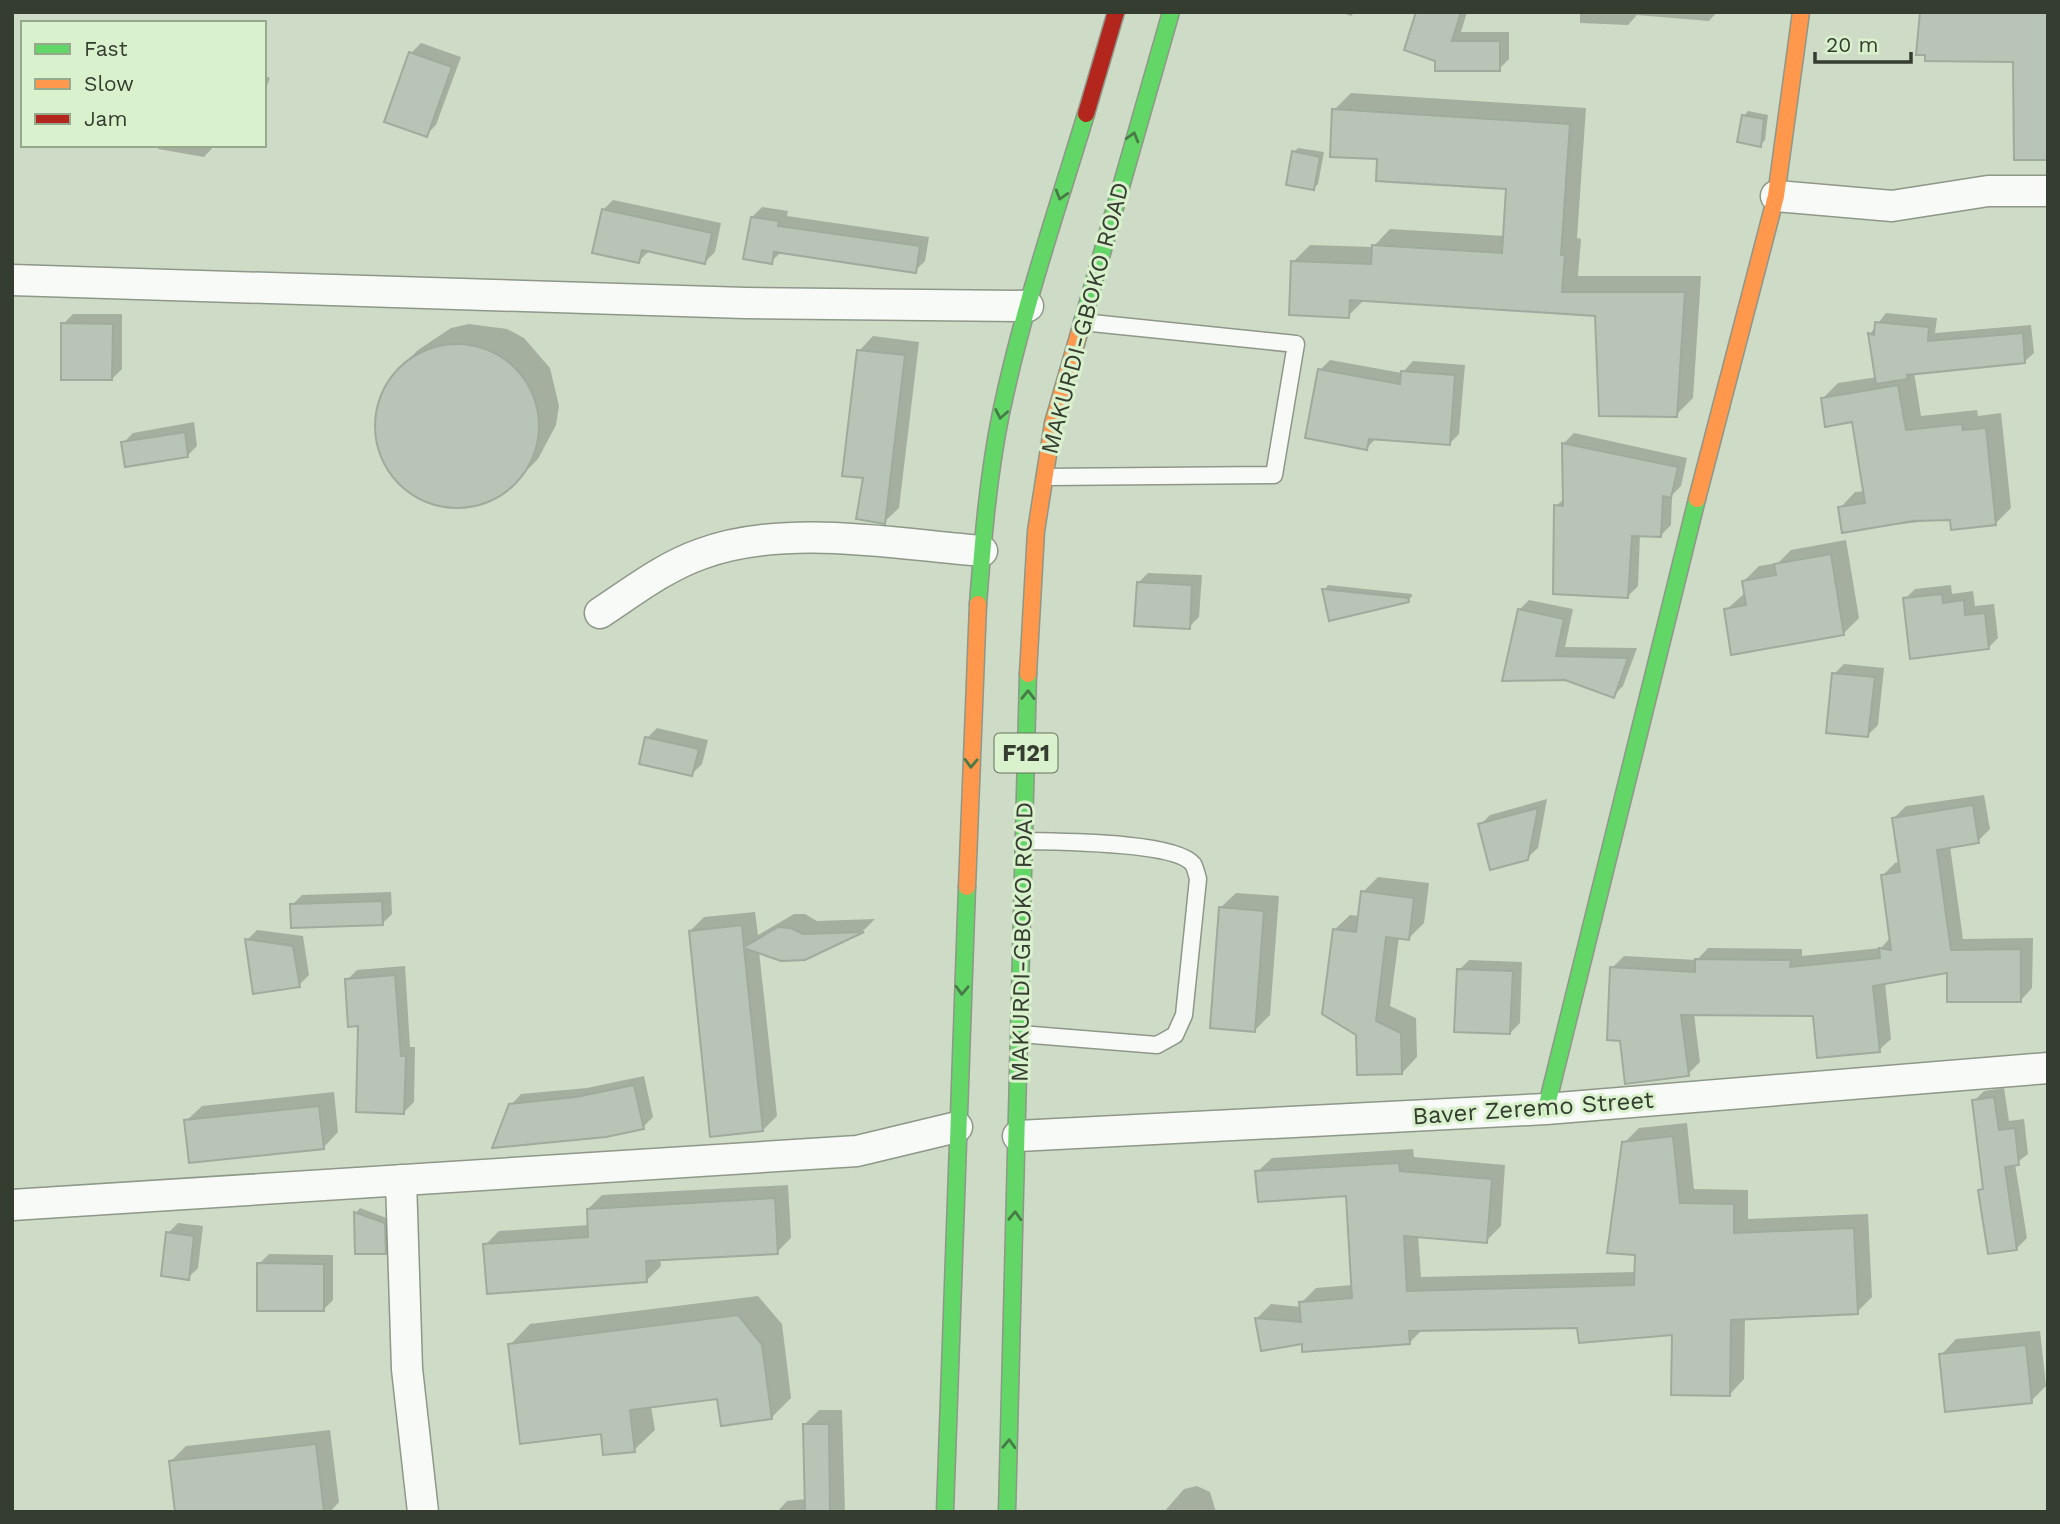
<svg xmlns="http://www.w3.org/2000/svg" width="2060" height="1524" font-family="'Work Sans',sans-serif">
  <rect width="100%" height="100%" fill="#cedbc7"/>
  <!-- shadow -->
  <path fill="#0003" d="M1341,12H1355L1351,16Z
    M1418,12H1467L1461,32H1509V59L1499,69L1437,59Z
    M1580,12H1717L1709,21L1637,15L1628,25L1580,23Z
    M421,43L461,57L436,125L426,135L411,53Z
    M264,75L270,78L264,93Z
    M1351,93L1586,108L1577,238L1581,239L1578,276H1701L1693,398L1676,415L1596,314L1365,299L1348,316L1293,262L1310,245L1373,247L1390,229L1505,236L1508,188L1379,157L1334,110Z
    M1748,111L1768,115L1765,140L1760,145L1744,116Z
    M159,145H215L204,157L158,149Z
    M1298,148L1324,152L1318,184L1314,188L1294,152Z
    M613,200L721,223L715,252L705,262L649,251L639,261L603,210Z
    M762,207L788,211L787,216L929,237L925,261L915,271L782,251L771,262L752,217Z
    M1886,313L1937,318L1935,333L2031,325L2034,353L2025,361L1914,372L1921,416L1977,410L1978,416L2001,413L2011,508L1995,524L1952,518L1844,531L1840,508L1855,492L1865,491L1854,420L1823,398L1838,383L1877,377L1870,334Z
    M73,314H122V369L112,379L63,324Z
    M469,324L507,329L524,338L550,368L559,406L556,425L538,459L517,480L484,502L446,506L428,502L396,479L378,444L379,405L397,371L418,350L451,328Z
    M873,336L919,342L899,508L884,522L865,477L859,351Z
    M1330,360L1402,373L1413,361L1465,365L1459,434L1449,444L1377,437L1367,448L1320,370Z
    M194,422L197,446L187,456L123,443L133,433Z
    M1574,433L1687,458L1681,486L1672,495L1671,525L1661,535L1640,534L1638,586L1628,596L1556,506L1565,498L1564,443Z
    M1846,540L1859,618L1844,633L1726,610L1745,593L1743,582L1759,566L1778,563L1791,550Z
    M1148,573L1202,575L1199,617L1189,627L1138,583Z
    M1328,585L1412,594V596L1408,601L1324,590Z
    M1951,585L1952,594L1973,591L1975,606L1994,604L1998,638L1988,648L1905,599L1915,589Z
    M1529,600L1573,609L1565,647L1637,648L1623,686L1613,696L1565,678L1519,610Z
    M1844,664L1884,668L1878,725L1868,735L1834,674Z
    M657,728L708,740L702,764L692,774L647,738Z
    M1984,795L1990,829L1978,841L1950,846L1963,939L2033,938L2032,988L2021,1000L1948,971L1885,983L1891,1039L1879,1050L1815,1014H1694L1700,1062L1688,1074L1612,968L1624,956L1697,960L1708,948L1802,949V956L1881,948L1891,937L1883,875L1895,863L1901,862L1894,818L1906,806Z
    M1547,799L1538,848L1527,858L1480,825L1490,815Z
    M1378,877L1429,883L1424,923L1409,938L1399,937L1390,1006L1416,1018L1417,1057L1402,1073L1358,1034L1334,930L1350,915L1360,916L1363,892Z
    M391,892L392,914L382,924L292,905L302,895Z
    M1236,893L1279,896L1270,1015L1255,1030L1220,908Z
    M755,912L758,935L794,914H805L817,921L875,919L863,931L805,958L759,951L777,1116L763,1130L690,931L704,917Z
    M257,930L303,936L309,975L299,985L247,940Z
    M1469,960L1522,962L1520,1023L1510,1033L1459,970Z
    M405,966L410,1047H415L414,1102L404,1112L360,1025L347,980L357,970Z
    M644,1076L653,1117L643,1127L511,1105L521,1094L587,1088Z
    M2004,1088L2009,1121L2024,1119L2028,1154L2015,1164L2027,1238L2017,1248L1980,1190L1984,1186L1974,1101L1984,1091Z
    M334,1092L338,1132L323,1148L186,1121L202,1106Z
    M1687,1123L1694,1189L1748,1190V1219L1868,1214L1872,1297L1857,1312L1745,1317L1744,1379L1730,1394L1673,1333L1579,1326L1423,1329L1409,1343L1304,1342L1257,1318L1271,1304L1301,1307V1303L1316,1288L1353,1285L1347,1195L1257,1172L1272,1158L1413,1149L1414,1157L1505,1165L1501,1226L1486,1241L1418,1235L1421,1277L1636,1272L1624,1143L1639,1128Z
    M788,1185L791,1238L777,1252L660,1258L661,1266L647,1280L485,1245L499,1231L589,1225L588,1209L602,1195Z
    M360,1208L389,1219L390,1247L385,1252L356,1213Z
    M178,1223L203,1226L198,1268L188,1278L168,1233Z
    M269,1254L333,1255V1300L323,1310L259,1264Z
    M758,1296L782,1324L791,1398L771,1418L719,1397L651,1406L655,1430L634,1450L602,1432L510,1345L530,1324Z
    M2040,1331L2046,1386L2031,1401L1941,1355L1956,1339Z
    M819,1410H842L845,1512H777L787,1501L807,1499L805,1424Z
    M2048,1424V1456L2046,1425Z
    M330,1430L339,1502L330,1512H177L171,1461L186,1446Z
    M1197,1486L1210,1492L1216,1512H1164L1184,1489Z"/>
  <!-- building -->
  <path fill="#b8c4b6" stroke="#9eab9d" stroke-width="2" d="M1416,12H1461L1452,41H1500V71H1435V61L1404,50Z
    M1920,12H2048V160H2014L2013,62L1925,61V55H1916Z
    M409,52L452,67L427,137L384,122Z
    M1332,109L1570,124L1561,255H1565L1562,292H1685L1677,417L1599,416L1595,316L1350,300L1349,318L1289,315L1291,261L1371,264L1372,245L1502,253L1506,189L1376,181L1377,159L1330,157Z
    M1742,115L1764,119L1761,147L1737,142Z
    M1292,151L1320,157L1314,190L1286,185Z
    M602,209L712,233L705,264L642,250L639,263L592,253Z
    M751,217L779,221L778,226L920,246L916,273L774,252L772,264L743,259Z
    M1875,322L1929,327L1928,341L2023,333L2025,363L1907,375L1908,379L1876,384L1868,333L1874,335Z
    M61,323L113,324L112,380H61Z
    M375 426a82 82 0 1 1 164 0a82 82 0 1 1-164 0Z
    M857,350L905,355L885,524L856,519L863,478L842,476Z
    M1318,369L1400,384L1401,371L1455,375L1450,445L1369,439L1367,450L1305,438Z
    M1898,385L1906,430L1962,424L1963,430L1986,428L1996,525L1951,530L1950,520L1913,521L1842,533L1838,507L1865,503L1852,422L1825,427L1821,398Z
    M185,432L188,457L125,467L121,442Z
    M1562,443L1678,467L1671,498L1663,496L1661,537L1632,536L1628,598L1553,594L1554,505L1563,506Z
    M1831,554L1844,635L1731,655L1724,609L1746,605L1742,581L1776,575L1774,564Z
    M1137,582L1192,585L1190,629L1134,626Z
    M1322,589L1408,598L1409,602L1329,621Z
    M1942,594L1943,603L1964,600L1965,615L1985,613L1989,649L1910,659L1903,598Z
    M1518,609L1564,619L1556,656L1628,658L1614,698L1565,680L1502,681Z
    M1832,673L1875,677L1868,737L1826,733Z
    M645,737L699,749L692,776L639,764Z
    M1973,805L1979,843L1937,850L1951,950L2021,949V1002H1947V973L1873,986L1880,1052L1817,1058L1813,1016L1681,1015L1689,1076L1625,1084L1620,1041L1607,1040L1610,967L1695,972V959L1791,960L1790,967L1880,958L1879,948L1891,950L1881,875L1900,872L1892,818Z
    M1538,808L1528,860L1490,870L1478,824Z
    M1361,891L1414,898L1409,940L1386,937L1376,1021L1401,1033L1402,1074L1357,1075L1356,1035L1322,1014L1333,929L1356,932Z
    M382,901L383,925L291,928L290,904Z
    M1219,907L1264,911L1255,1032L1210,1028Z
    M742,925L744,947L778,927L791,928L803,934L864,932L805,960L781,961L744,948L763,1131L710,1137L689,931Z
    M245,939L293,946L300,987L253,994Z
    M1457,969L1513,971L1510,1034L1454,1032Z
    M395,975L401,1056H406L404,1114L356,1112L358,1026L348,1027L345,979Z
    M634,1085L644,1129L606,1137L492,1148L509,1104L576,1097Z
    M1994,1097L1999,1130L2015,1128L2019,1165L2005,1167L2017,1250L1988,1254L1978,1190L1983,1189L1972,1100Z
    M319,1106L324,1149L189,1163L184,1120Z
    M1673,1136L1680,1203L1734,1204V1233L1854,1228L1858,1314L1731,1320L1730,1396L1671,1395L1672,1335L1579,1343L1577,1328L1409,1331L1410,1344L1302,1352V1344L1261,1351L1255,1318L1301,1322L1299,1302L1352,1298L1346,1196L1258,1202L1255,1171L1399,1163L1400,1171L1492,1179L1487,1243L1404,1236L1407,1291L1634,1285L1635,1255L1607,1253L1622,1142Z
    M775,1198L778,1254L646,1261L647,1282L487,1294L483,1244L588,1237L587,1209Z
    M354,1212L385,1223L386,1254H355Z
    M166,1232L194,1236L189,1280L161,1276Z
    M257,1263L324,1264V1311H257Z
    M738,1315L762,1345L772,1419L721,1426L717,1399L630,1410L635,1452L603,1455L601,1434L520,1444L508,1344Z
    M2026,1345L2032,1403L1945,1412L1939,1354Z
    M803,1424H829L830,1512H805Z
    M316,1444L324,1512H175L169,1461Z"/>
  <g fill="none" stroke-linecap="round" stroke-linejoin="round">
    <defs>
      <path id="lane" d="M1045,477L1274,475L1296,344L1082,322
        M1020,1034L1157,1045L1175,1035L1184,1015L1198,879C1197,875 1195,867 1193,864C1174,841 1055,842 1024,841"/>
      <path id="street" d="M1776,196L1892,206L1988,191H2048
        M12,280L745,303L1028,306
        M600,613C632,592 664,567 701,554C785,523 895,544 982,551
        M1018,1136L1546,1109L2048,1068
        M401,1180L407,1369L423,1512
        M12,1205L857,1151L957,1127"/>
      <path id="fast" d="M1080,330L1171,12
        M978,604C983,540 988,476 1001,413C1022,312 1056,213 1086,114
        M1546,1109L1697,499
        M945,1512L967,887
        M1007,1512L1028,674"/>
      <path id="slow" d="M1697,499L1776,196L1801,12
        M1028,674L1036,531L1053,423L1080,330
        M967,887L978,604"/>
      <path id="jam" d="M1086,114L1116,12"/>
    </defs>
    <!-- lane casing -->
    <use href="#lane" stroke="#8e9788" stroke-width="19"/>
    <!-- street casing -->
    <use href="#street" stroke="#8e9788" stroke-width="33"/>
    <!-- fast casing -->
    <use href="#fast" stroke="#8e9788" stroke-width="19"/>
    <!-- slow casing -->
    <use href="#slow" stroke="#8e9788" stroke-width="19"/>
    <!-- jam casing -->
    <use href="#jam" stroke="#8e9788" stroke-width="19"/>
    <!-- lane -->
    <use href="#lane" stroke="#f8faf7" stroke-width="16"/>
    <!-- street -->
    <use href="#street" stroke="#f8faf7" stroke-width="30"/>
    <!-- fast -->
    <use href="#fast" stroke="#63d668" stroke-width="16"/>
    <!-- slow -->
    <use href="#slow" stroke="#ff974d" stroke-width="16"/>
    <!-- jam -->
    <use href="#jam" stroke="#b3261e" stroke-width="16"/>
  </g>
  <!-- one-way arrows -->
  <defs><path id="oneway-chevron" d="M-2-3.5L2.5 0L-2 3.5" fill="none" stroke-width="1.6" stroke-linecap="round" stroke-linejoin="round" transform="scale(1.75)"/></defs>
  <g stroke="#477a46">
    <use href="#oneway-chevron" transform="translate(1133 137) rotate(-74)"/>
    <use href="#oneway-chevron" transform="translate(1061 195) rotate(107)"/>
    <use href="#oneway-chevron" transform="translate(1001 414) rotate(101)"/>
    <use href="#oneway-chevron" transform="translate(1028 695) rotate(-89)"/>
    <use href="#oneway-chevron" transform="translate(971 763) rotate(92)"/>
    <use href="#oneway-chevron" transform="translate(962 990) rotate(92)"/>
    <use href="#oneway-chevron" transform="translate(1015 1216) rotate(-88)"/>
    <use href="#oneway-chevron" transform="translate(1009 1444) rotate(-88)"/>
  </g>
  <g text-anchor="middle" stroke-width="6" stroke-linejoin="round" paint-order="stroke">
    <!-- shield labels -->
    <rect fill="#d9f1cc" stroke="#66735e" stroke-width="2" x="994.5" y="733.5" width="63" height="39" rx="5"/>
    <g font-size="23" font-weight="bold" fill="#343d2f">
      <text x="1026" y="761">F121</text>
    </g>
    <!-- street labels -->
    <g font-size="24" fill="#343d2f" stroke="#d9f1cc">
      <text transform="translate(1085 318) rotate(-75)" y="8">MAKURDI-GBOKO ROAD</text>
      <text transform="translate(1022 942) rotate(-89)" y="8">MAKURDI-GBOKO ROAD</text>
      <text transform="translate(1533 1108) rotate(-4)" y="8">Baver Zeremo Street</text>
    </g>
  </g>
  <!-- border -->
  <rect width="2060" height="1524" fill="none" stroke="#343d2f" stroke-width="28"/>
  <!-- legend -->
  <rect x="21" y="21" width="245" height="126" fill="#d9f1cc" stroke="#97a98d" stroke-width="2"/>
  <rect x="35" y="44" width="35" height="10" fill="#63d668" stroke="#97a98d" stroke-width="2"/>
  <text x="84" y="56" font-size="21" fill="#343d2f">Fast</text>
  <rect x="35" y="79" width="35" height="10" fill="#ff974d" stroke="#97a98d" stroke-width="2"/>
  <text x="84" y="91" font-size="21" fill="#343d2f">Slow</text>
  <rect x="35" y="114" width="35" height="10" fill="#b3261e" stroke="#97a98d" stroke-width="2"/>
  <text x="84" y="126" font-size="21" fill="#343d2f">Jam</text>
  <!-- scale -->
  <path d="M1815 52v10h96v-10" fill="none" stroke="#343d2f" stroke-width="3.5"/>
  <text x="1826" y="52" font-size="21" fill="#343d2f" stroke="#d9f1cc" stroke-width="5" paint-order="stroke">20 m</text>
</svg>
